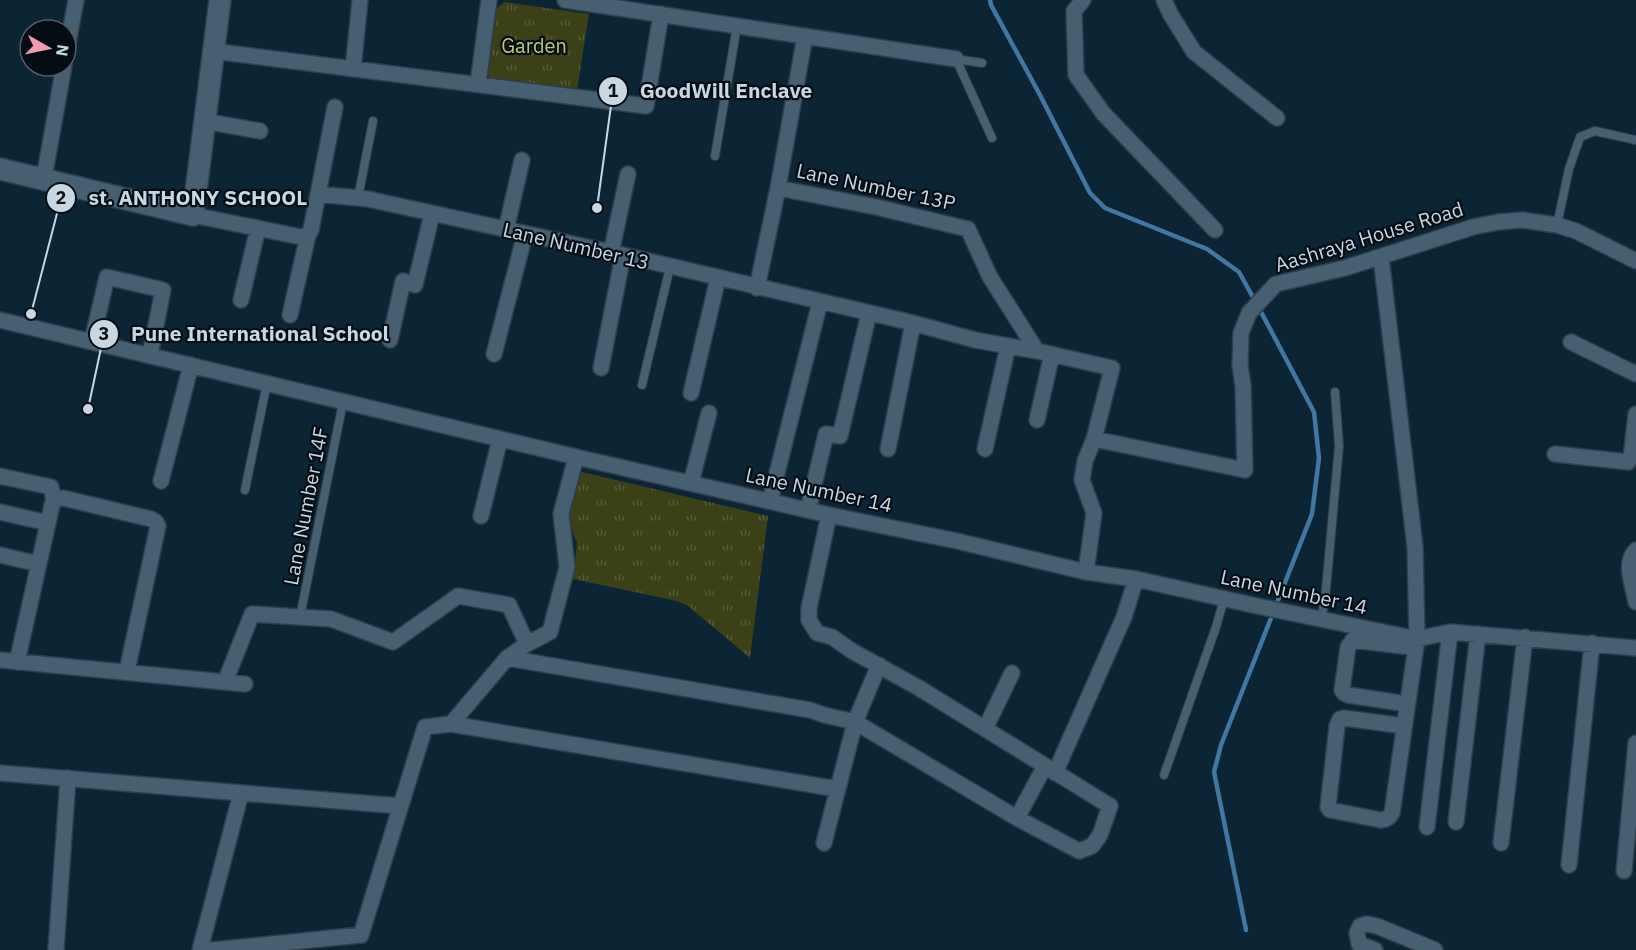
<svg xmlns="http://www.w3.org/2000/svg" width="1636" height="950" font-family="'IBM Plex Sans',sans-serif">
  <defs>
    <pattern id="park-tufts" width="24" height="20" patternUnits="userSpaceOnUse" patternTransform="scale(1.5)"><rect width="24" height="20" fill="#3b4017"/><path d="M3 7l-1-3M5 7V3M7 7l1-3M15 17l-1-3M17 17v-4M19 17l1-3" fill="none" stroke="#565b38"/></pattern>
  </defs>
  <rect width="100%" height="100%" fill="#0c2534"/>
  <!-- park -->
  <path fill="url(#park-tufts)" d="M504,2L589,14L577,90L490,79L486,71L496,9Z
    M578,471L768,516L750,658L688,606L677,601L573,579L577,543L567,519Z"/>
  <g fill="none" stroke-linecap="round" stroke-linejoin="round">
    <!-- stream -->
    <path stroke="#4277a1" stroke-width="4.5" d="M990,0L991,5L1040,95L1090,193L1105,208L1207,249L1239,272L1255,301
      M1246,930L1214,772L1221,745L1312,514L1319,458L1314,412L1259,308"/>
    <defs>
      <path id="lane" d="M956,59L992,138
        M956,59L982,63
        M715,156L737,26
        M358,198L373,121
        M1557,225L1569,169L1580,137L1595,131L1636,140
        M642,385L670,267
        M245,490L267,383
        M300,617L343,402
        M1321,619L1325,600L1339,446L1335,392
        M1164,775L1216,627L1224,599"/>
      <path id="street" d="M565,0L956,59
        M1083,0L1074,11L1076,75L1103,113L1215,230
        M1164,0L1171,15L1194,52L1277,118
        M213,51L646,106L661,14
        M66,55L76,0
        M353,69L360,0
        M478,84L489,0
        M204,121L260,131
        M44,178L64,66
        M778,188L876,207L968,229L990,277L1037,351
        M318,194L368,199L623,255L913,323L975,340L1037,351L1112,368L1094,439L1085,461L1082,480L1094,513L1086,572
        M193,215L301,237L308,235
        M506,230L522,160
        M611,253L628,174
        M1381,257L1415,547L1417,639L1392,813C1389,818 1387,819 1381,820L1330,810L1328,807L1337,726L1340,719L1344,718L1404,726
        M757,288L778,188L805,36
        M241,300L258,228
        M290,315L308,235L311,230L335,107
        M0,320L576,457L829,515L957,541L1086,572L1136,579L1257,606L1417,639L1450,632L1636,648
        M390,340L403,281L415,285L432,214
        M92,341L107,277L163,290L150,355
        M1571,342L1636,374
        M494,354L525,234
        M601,368L623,255
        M691,393L718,278
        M1037,420L1052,354
        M1094,439L1245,470L1243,386L1240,365L1241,333L1249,313L1276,284L1345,268L1473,227L1498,222L1522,220L1557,225L1576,231L1636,261
        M888,449L913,323
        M985,449L1008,346
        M1555,454L1628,462L1631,458L1636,414
        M0,476L51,487L54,500
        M161,481L191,365
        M691,483L709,413
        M770,501L820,302
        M808,510L826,434L840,436L869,313
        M0,512L48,523
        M481,516L500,439
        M1636,550C1623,562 1633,586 1636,602
        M0,555L39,564
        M507,658L810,710L824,715L855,722L1017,818L1079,851L1092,846L1100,835L1110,806L919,688L852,651L832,637L817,633L809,620V608L829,515
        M0,660L245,684
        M17,662L52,505L54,500L63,498L151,519L156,522L158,526L127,671
        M225,682L252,614L331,619L393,642L458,596L509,605L527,644
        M1407,704L1348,695L1344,693L1342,690L1348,647L1353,640L1410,647
        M451,724L837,789
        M985,729L1012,673
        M0,773L400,806
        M1055,773L1124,617L1136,579
        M1017,818L1045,766
        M1456,822L1478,634
        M1427,827L1450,632
        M824,843L855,722L879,665
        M1501,843L1525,637
        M1569,865L1592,643
        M1624,871L1636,743
        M56,950L68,778
        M200,950L241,793
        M212,950L361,935L425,727L451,724L507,658L527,644L550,632L567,567L561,514L576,457
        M1375,950L1359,944L1357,933L1360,926L1367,924L1377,926L1435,950"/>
      <path id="secondary" d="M0,169L193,215L220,0"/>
    </defs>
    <!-- lane casing -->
    <use href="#lane" stroke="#303d4b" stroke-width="10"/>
    <!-- street casing -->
    <use href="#street" stroke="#303d4b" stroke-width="18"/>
    <!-- secondary casing -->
    <use href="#secondary" stroke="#303d4b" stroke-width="24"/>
    <!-- lane -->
    <use href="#lane" stroke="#466072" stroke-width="8"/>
    <!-- street -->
    <use href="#street" stroke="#466072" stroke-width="15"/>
    <!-- secondary -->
    <use href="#secondary" stroke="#466072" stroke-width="21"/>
  </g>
  <g text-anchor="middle" stroke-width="4.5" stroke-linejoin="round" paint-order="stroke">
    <!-- park labels -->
    <g font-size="20" fill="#bfca6f" stroke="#040d14">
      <text x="534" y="53">Garden</text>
    </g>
    <!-- street labels -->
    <g font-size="20" fill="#c9d7e2" stroke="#040d14">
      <text transform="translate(876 187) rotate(12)" y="7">Lane Number 13P</text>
      <text transform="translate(1369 237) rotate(-17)" y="7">Aashraya House Road</text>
      <text transform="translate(576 246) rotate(13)" y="7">Lane Number 13</text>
      <text transform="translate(819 490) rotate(12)" y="7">Lane Number 14</text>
      <text transform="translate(306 506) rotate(-79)" y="7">Lane Number 14F</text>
      <text transform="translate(1294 592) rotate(12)" y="7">Lane Number 14</text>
    </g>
  </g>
  <!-- callouts -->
  <path fill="none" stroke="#c9d7e2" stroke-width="2" d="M597 208L613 91M31 314L61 198M88 409L104 334"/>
  <g fill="#c9d7e2" stroke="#040d14" stroke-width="2">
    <circle cx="597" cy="208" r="6"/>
    <circle cx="31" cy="314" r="6"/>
    <circle cx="88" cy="409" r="6"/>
    <circle cx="613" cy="91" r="15"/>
    <circle cx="61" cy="198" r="15"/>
    <circle cx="104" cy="334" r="15"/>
  </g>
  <g font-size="18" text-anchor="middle" font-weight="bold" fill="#111">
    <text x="613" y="97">1</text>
    <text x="61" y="204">2</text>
    <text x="104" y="340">3</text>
  </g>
  <g font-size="21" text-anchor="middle" font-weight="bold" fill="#c9d7e2" stroke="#040d14" stroke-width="4.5" stroke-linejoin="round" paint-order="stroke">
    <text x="726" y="98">GoodWill Enclave</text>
    <text x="198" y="205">st. ANTHONY SCHOOL</text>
    <text x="260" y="341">Pune International School</text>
  </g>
  <!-- north arrow -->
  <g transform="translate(48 48) rotate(99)"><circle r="28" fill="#040d14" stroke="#535e66" stroke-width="1.5"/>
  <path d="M0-4.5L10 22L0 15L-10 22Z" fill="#f29ab0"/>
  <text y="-9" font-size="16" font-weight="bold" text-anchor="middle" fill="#c9d7e2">N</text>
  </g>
</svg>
